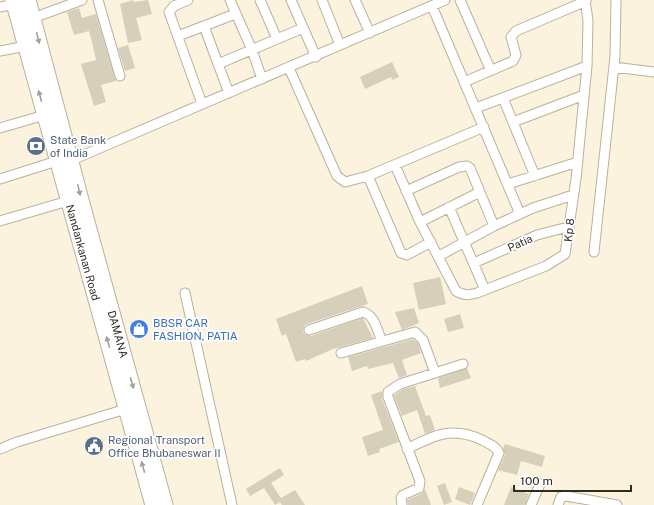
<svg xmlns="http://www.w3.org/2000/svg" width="654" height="505" font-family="'Public Sans',sans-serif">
  <rect width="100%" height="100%" fill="#fbf3de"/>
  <!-- building -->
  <path fill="#d6cfba" d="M133,0L134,2L148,0L152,14L136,18L142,40L128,43L120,4Z
    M79,8L82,18L96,14L116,81L101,85L106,102L94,106L81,64L96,60L93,46L89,31L74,35L67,12Z
    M128,45L135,68L125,71L118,48Z
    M392,62L399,77L392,80L391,77L365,89L360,77Z
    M440,277L446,304L419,310L413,283Z
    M362,286L368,304L307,324L304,326L303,332L305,335L311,336L363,318L373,338L333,349L306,361L305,359L296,362L286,334L282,336L276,319Z
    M414,308L419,323L402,330L395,312Z
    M460,314L464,328L448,332L444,319Z
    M413,339L418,343L421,353L402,360L407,375L399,378L393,363L368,369L367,366L352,371L348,357Z
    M467,368L471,378L440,388L438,378Z
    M415,386L426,416L430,415L435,430L425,434L417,410L402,416L394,396L403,389Z
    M382,391V399L399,442L379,449L380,452L368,456L362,437L383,430L371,395Z
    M505,444L545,456L542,467L521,461L517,475L498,470L505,455L503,448Z
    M280,468L284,475L271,483L281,498L295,490L305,505H282L280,502L275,505L264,488L250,496L246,489Z
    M445,483L452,502L444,505L437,486Z
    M459,487L475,493L470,505L455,499Z
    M511,487L529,494L525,505H504Z
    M425,489L431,505H408L407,500L421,494Z"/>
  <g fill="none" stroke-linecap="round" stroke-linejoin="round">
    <defs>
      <path id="street" d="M98,0L120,76
        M188,0L174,6L169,12L202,104
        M230,0L252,50L262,79
        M260,0L277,39
        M291,0L316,57
        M322,0L340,45
        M355,0L370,33
        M460,0L491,71
        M432,6L520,214
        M0,7L15,4
        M33,18L82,0
        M204,26L235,14
        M178,36L204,26L218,64
        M0,51L26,46
        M614,67L654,72
        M289,68L337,176L345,182L368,176L484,127
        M464,82L513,61L516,55L511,37L516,31L586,1
        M229,93L218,64L303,28
        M503,98L535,176
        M476,108L587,66
        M513,122L584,95
        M0,128L45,115
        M72,160L445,0
        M395,165L420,222L456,291C464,296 469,295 477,293L546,266L565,254L576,179L587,66L588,20L585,0
        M368,176L401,253L407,255L431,242
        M0,179L57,161
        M508,184L578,162
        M406,191L459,167L467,166L470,168L494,226
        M449,207L485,290
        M0,221L68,201
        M420,222L480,192
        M594,252L615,56L616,0
        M439,256L494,226L533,208L573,195
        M474,263L537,235L568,227
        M185,293L232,505
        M309,330L363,312C375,315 377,331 382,341
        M341,353L415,332L423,340L435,373
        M0,449L17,442L126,409
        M407,449C434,435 452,426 482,440C489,444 496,446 499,453L477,505
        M402,505L401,498L403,495L419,488L420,481L388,397V392L400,384L463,364
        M531,505L540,484
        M558,505L561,497L566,496L617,505"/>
      <g id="primary">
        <path id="s1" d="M13,0L153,505"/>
        <path id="s2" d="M28,0L81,200L165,505"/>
      </g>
    </defs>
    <!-- street casing -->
    <use href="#street" stroke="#b9b19d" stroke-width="11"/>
    <!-- primary casing -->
    <use href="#primary" stroke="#b9b19d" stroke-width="17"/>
    <!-- street -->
    <use href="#street" stroke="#fff" stroke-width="9"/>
    <!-- primary -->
    <use href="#primary" stroke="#fff" stroke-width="15"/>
  </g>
  <!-- one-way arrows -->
  <defs><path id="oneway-solid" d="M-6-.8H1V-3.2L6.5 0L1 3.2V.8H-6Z"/></defs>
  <g fill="#a1a09c">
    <use href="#oneway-solid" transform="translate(38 38) rotate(76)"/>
    <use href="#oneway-solid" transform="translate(40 96) rotate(-105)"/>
    <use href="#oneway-solid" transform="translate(79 190) rotate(77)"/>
    <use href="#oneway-solid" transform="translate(108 342) rotate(-106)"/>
    <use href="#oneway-solid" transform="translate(132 383) rotate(74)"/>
    <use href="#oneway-solid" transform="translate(143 467) rotate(-106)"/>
  </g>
  <!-- icons -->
  <defs>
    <symbol id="bank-disc" viewBox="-11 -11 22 22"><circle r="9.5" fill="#5c6f8a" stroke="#fff"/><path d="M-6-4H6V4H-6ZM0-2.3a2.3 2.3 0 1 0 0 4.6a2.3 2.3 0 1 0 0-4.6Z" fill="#fff"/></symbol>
    <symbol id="shop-disc" viewBox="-11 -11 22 22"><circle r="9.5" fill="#3f7fe0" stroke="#fff"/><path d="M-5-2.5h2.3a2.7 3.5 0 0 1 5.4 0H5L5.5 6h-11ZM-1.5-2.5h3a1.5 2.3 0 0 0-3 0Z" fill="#fff"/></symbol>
    <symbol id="civic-disc" viewBox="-11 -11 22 22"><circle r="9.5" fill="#5c6f8a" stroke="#fff"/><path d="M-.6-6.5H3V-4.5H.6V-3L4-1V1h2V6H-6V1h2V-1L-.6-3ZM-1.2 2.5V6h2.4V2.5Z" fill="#fff"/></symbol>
  </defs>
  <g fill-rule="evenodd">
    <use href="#bank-disc" x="25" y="135" width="22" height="22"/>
    <use href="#shop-disc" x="128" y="318" width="22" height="22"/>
    <use href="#civic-disc" x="83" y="435" width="22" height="22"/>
  </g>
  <g text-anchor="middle" stroke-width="3.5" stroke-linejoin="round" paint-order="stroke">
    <!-- service labels -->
    <g font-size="11" fill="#4e5e75" stroke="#fff" text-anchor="start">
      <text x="50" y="144">State Bank<tspan x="50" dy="13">of India</tspan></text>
      <text x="108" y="444">Regional Transport<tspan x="108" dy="13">Office Bhubaneswar II</tspan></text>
    </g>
    <!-- street labels -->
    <g font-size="11" fill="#2e2b23" stroke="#fff">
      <text transform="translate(569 230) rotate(-84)" y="4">Kp 8</text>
      <text transform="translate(520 243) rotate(-24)" y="4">Patia</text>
      <text dy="4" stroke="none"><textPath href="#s1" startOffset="262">Nandankanan Road</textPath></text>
      <text dy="4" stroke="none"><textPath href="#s2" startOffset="346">DAMANA</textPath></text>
    </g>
    <!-- shop labels -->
    <g font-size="11" fill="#366cbe" stroke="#fff" text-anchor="start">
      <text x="153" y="327">BBSR CAR<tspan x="153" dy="13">FASHION, PATIA</tspan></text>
    </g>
  </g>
  <!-- scale -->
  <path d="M514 485v6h117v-6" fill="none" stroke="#2e2b23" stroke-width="2"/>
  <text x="520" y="485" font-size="12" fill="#2e2b23" stroke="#ffffff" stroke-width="3" paint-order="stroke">100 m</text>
</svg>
